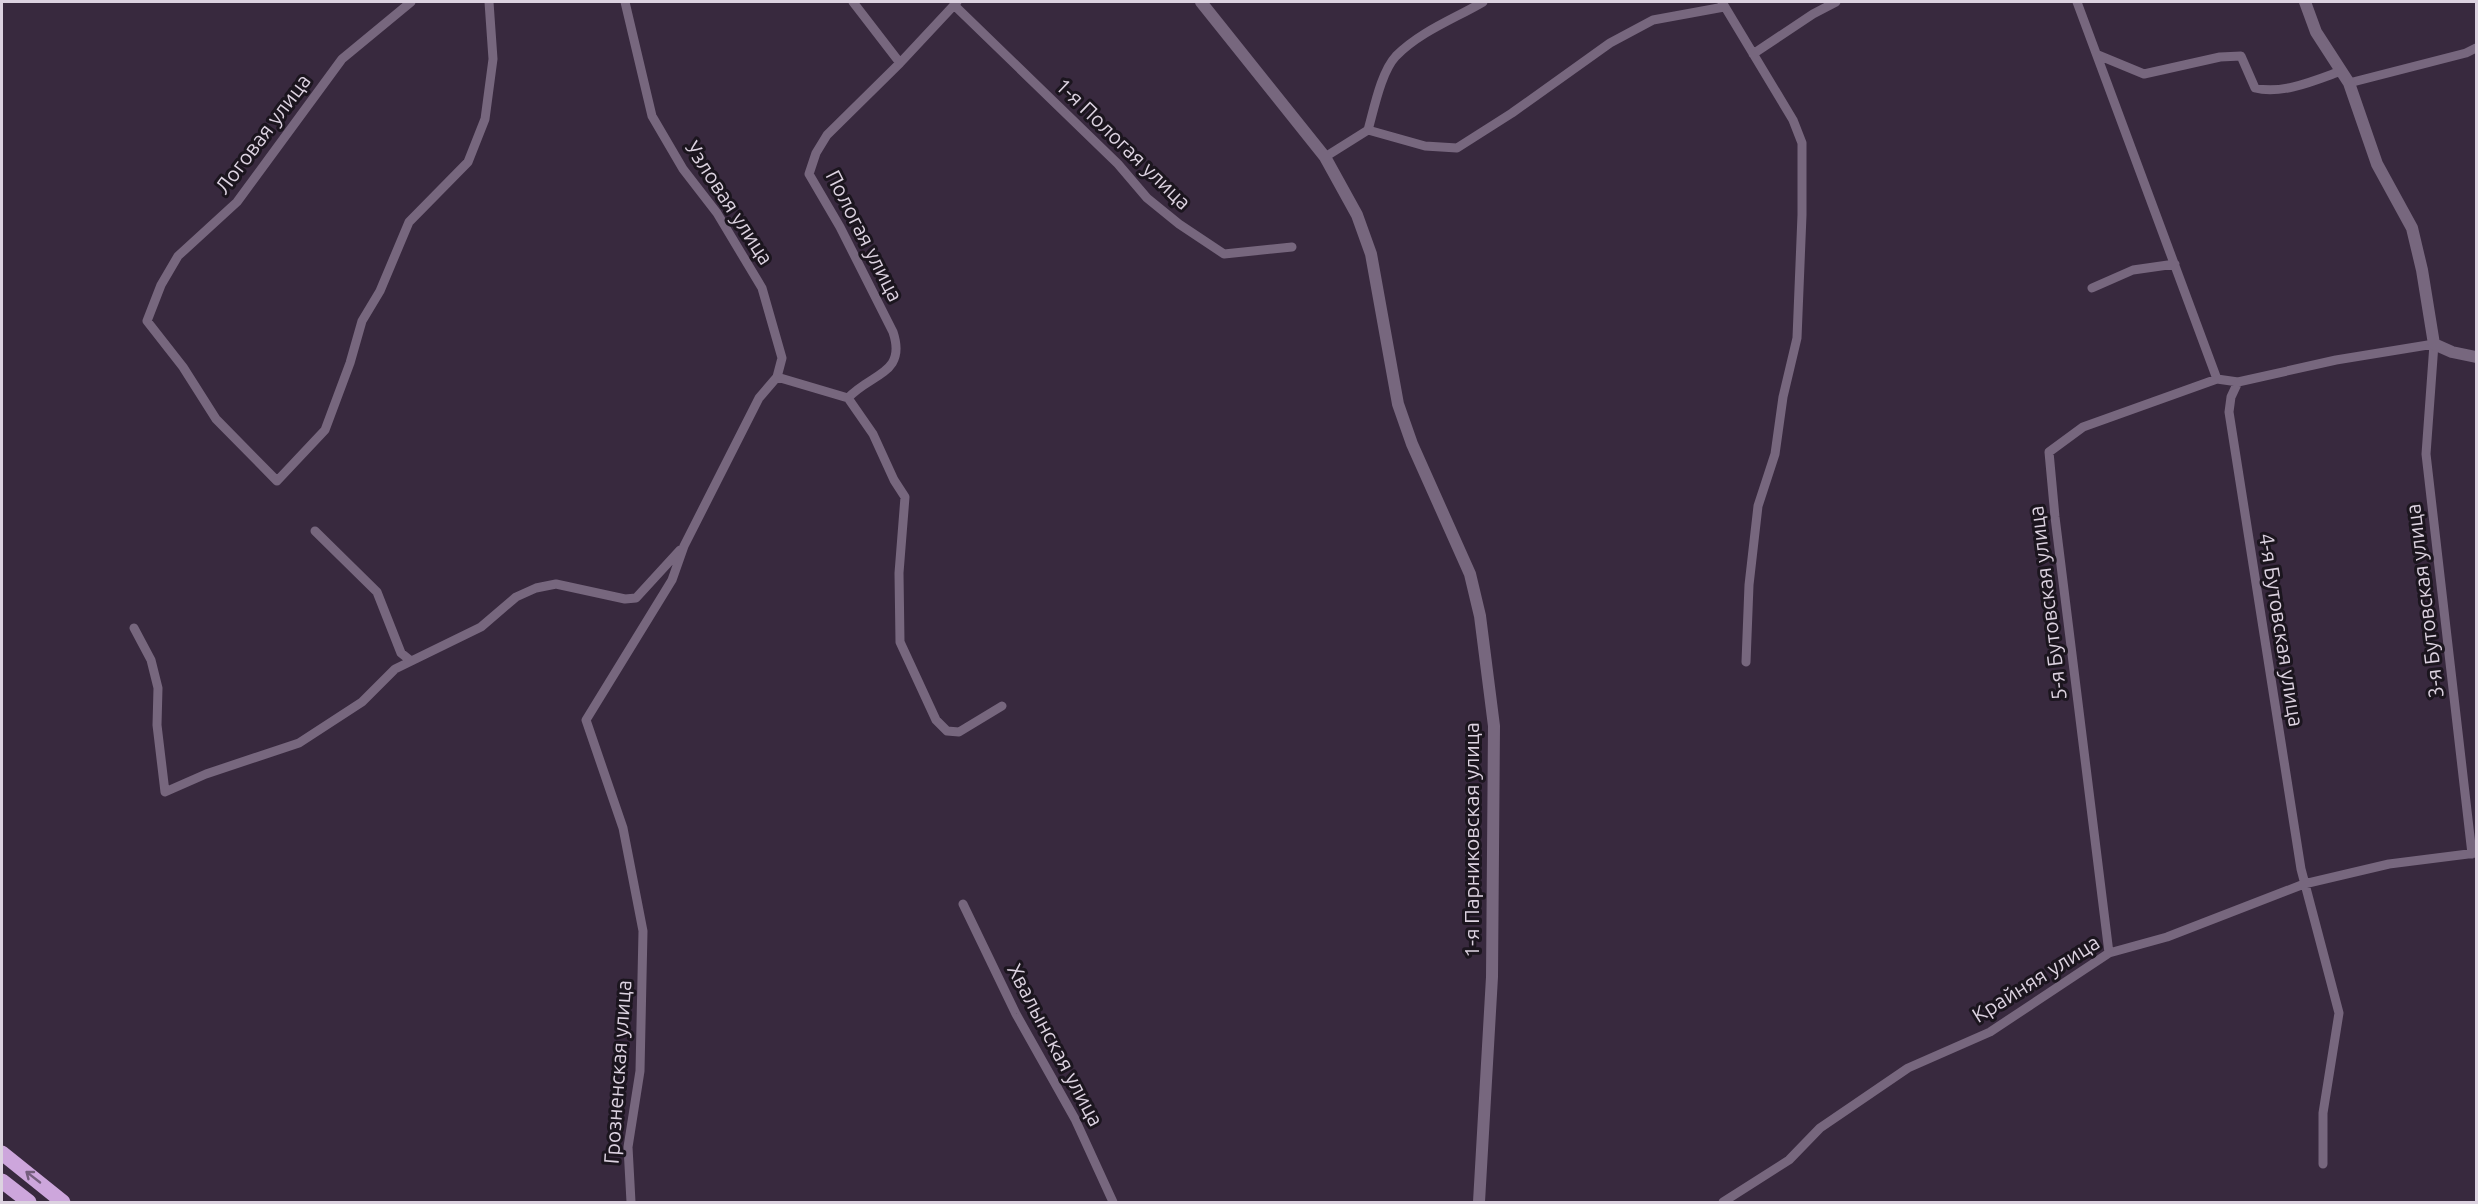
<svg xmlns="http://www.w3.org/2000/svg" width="2478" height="1204" font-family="Ubuntu,sans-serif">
  <rect width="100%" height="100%" fill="#38293e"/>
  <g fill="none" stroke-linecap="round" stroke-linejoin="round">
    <!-- minor -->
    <path stroke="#77677e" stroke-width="9" d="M411,2L342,59L237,202L178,256L161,285L147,321L183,367L216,419L277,481L325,430L350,363L362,321L380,291L409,222L468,162L485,119L493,59L489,2
      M625,2L652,116L683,169L717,213L762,288L782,358L777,377L759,398L684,546L672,580L586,720L623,828L643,931L640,1071L628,1147L631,1202
      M853,2L900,63
      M1722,2L1793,120L1802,143V215L1797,338L1783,397L1775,454L1758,506L1749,585L1746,662
      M2077,2L2217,379
      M954,5L1118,164L1147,198L1179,224L1224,254L1292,247
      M1753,54L1813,14L1836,2
      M2098,55L2144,74L2220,57L2241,56L2255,88C2282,95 2316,80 2341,71
      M2349,83L2466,53L2476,48
      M1368,130L1425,146L1457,148L1512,113L1610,43L1653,20L1724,7
      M1325,157L1368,130C1374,109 1381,72 1396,56C1421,31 1454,19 1483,2
      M2092,288L2133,270L2175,264
      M777,377L848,398
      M2238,382L2231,397L2229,412L2301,869L2339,1013L2323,1113V1164
      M848,398C871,373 907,374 893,332L840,227L809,174L816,153L827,135L900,63L957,2
      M848,398L873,434L894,480L905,497L899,573L900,642L936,720L947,731L959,732L1002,706
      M315,531L377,592L401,653L411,661
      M134,628L151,660L158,688L157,725L165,792L206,774L299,743L362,702L395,669L481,627L516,597L536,588L556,584L625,599L636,598L680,550
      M963,904L1016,1014L1075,1119L1113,1202
      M2109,953L2055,517L2049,452L2083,427L2217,379L2238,382L2336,360L2434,344L2426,454L2472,854
      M1723,1202L1789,1160L1820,1128L1908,1068L1990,1032L2109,953L2167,937L2304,884L2389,864L2476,853"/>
    <!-- tertiary -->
    <path stroke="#77677e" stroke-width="12" d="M1201,2L1325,157L1357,215L1371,254L1398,404L1412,444L1470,574L1480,616L1494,726L1492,977L1479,1202
      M2305,2L2316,32L2349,83L2377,164L2412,228L2422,270L2434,344L2452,352L2476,357"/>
    <!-- trunk -->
    <path stroke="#cda6dc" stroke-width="15" d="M2,1153L63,1202
      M2,1181L29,1202"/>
  </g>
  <!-- one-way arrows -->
  <defs><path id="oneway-shaft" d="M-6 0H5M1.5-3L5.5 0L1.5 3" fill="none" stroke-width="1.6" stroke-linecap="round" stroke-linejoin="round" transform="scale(1.5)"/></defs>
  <use stroke="#745e7d" href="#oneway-shaft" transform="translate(33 1177) rotate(-142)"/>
  <g text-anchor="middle" stroke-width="6" stroke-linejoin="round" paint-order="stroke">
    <!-- street labels -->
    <g font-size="21" fill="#dcd2e0" stroke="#1b151e">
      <text transform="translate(263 134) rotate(-53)" y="7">Логовая улица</text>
      <text transform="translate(1123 144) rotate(44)" y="7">1-я Пологая улица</text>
      <text transform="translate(729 203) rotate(57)" y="7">Узловая улица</text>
      <text transform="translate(864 236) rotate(63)" y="7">Пологая улица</text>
      <text transform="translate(2425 601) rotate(-97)" y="7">3-я Бутовская улица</text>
      <text transform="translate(2048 603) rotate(-97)" y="7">5-я Бутовская улица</text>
      <text transform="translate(2281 630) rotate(81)" y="7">4-я Бутовская улица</text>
      <text transform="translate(1472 840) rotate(-90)" y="7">1-я Парниковская улица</text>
      <text transform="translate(2036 979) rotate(-32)" y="7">Крайняя улица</text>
      <text transform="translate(1055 1045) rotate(62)" y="7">Хвалынская улица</text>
      <text transform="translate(618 1072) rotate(-86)" y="7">Грозненская улица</text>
    </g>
  </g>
  <!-- border -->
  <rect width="2478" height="1204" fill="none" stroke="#dcd2e0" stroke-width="6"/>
</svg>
